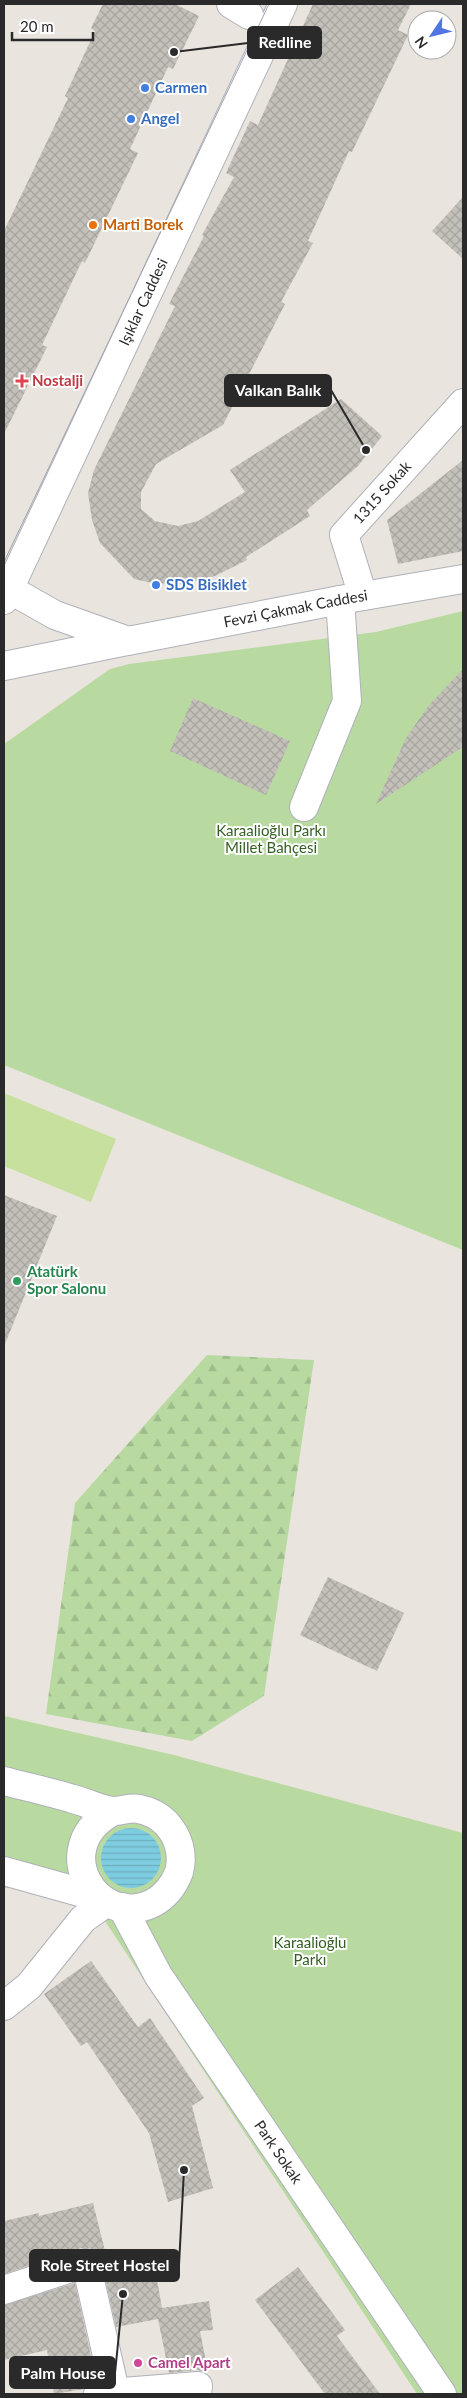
<svg xmlns="http://www.w3.org/2000/svg" width="467" height="2398" font-family="Lato,sans-serif">
  <defs>
    <pattern id="forest-firs" width="22" height="20" patternUnits="userSpaceOnUse" patternTransform="scale(1.25)"><rect width="22" height="20" fill="#b8daa1"/><path d="M5 1l3.5 6h-7zM16 11l3.5 6h-7z" fill="#9ebb8b"/></pattern>
    <pattern id="water-rules" width="6" height="5" patternUnits="userSpaceOnUse" patternTransform="scale(1.25)"><rect width="6" height="5" fill="#7dcce0"/><path d="M0 2.5h6" fill="none" stroke="#6cafc0"/></pattern>
    <pattern id="building-cross-hatch" width="8" height="8" patternUnits="userSpaceOnUse" patternTransform="scale(1.25)"><rect width="8" height="8" fill="#c3bfb9"/><path d="M0 0l8 8M0 8l8-8" fill="none" stroke="#a8a49f"/></pattern>
  </defs>
  <rect width="100%" height="100%" fill="#eae4de"/>
  <!-- forest -->
  <path fill="url(#forest-firs)" d="M207,1355L314,1360L264,1696L192,1741L46,1714L75,1503Z"/>
  <!-- park -->
  <path fill="#b8daa1" d="M463,611V1250L4,1065V744L110,669L129,664L376,632Z
    M4,1716L174,1755L463,1833V2394H417L101,1915L58,1888H4Z"/>
  <!-- pitch -->
  <path fill="#c8e09e" d="M4,1093L116,1139L91,1202L4,1166Z"/>
  <!-- water -->
  <path fill="url(#water-rules)" d="M101 1858a30 30 0 1 1 60 0a30 30 0 1 1-60 0Z"/>
  <!-- building -->
  <path fill="url(#building-cross-hatch)" d="M103,4H175L199,16L173,69L168,67L130,149L138,153L85,263L82,261L42,345L47,347L4,434V231L68,98L65,96L95,31L91,28Z
    M313,4H411L398,30L408,35L352,152L349,151L308,241L313,243L281,302L285,304L223,425L156,464L141,492V509L155,521L178,526L198,521L245,492L230,470L341,399L382,436L358,466L307,510L310,516L246,557L247,560L215,576L184,584L152,583L134,579L100,543L92,520L88,493L94,470L175,306L169,304L204,236L202,235L234,177L226,173L250,121L258,125Z
    M463,197V259L432,231Z
    M463,460V551L398,564L387,520Z
    M463,669V747L376,804L406,738L430,704Z
    M193,698L290,741L266,795L170,751Z
    M4,1195L57,1216L5,1344H4Z
    M328,1577L404,1613L377,1671L300,1635Z
    M91,1961L138,2027L150,2018L204,2098L192,2106L213,2188L168,2202L149,2133L87,2042L81,2046L44,1994Z
    M93,2203L110,2271L154,2263L162,2308L209,2301L213,2330L200,2331L208,2372L197,2370L169,2373L158,2319L116,2327L101,2260L97,2252L90,2248H81L4,2274V2221L39,2213V2216Z
    M298,2267L345,2330L337,2336L380,2394H325L255,2300Z
    M75,2283L96,2379L89,2381L84,2389L54,2394L47,2350L4,2360V2305Z"/>
  <g fill="none" stroke-linecap="round" stroke-linejoin="round">
    <defs>
      <g id="minor">
        <path d="M231,4L249,15"/>
        <path id="s1" d="M9,589L55,615L128,641L340,600L463,579"/>
        <path id="s2" d="M363,596L344,535L463,403"/>
        <path id="s3" d="M4,600L283,4"/>
        <path d="M4,666L127,641"/>
        <path d="M304,807L347,701L340,600"/>
        <path d="M4,1781C27,1787 50,1792 73,1799C86,1802 100,1810 113,1811C122,1811 130,1807 139,1809C149,1811 159,1816 166,1823C178,1836 184,1854 179,1872C174,1885 166,1896 153,1903C96,1931 46,1845 114,1811"/>
        <path d="M4,1871L101,1898"/>
        <path id="s4" d="M122,1907L158,1975L442,2394"/>
        <path d="M4,2006L29,1986L83,1919L107,1902"/>
        <path d="M4,2290L86,2263L115,2391"/>
        <path d="M98,2394L198,2386L197,2394"/>
      </g>
    </defs>
    <!-- minor casing -->
    <use href="#minor" stroke="#aeb1b9" stroke-width="30"/>
    <!-- minor -->
    <use href="#minor" stroke="#fff" stroke-width="28"/>
    <!-- tram -->
    <path stroke="#a1a5b2" stroke-width="1" d="M4,562L269,4"/>
  </g>
  <!-- markers -->
  <g fill="#3f7fe0" stroke="#fff" stroke-width="2">
    <circle cx="145" cy="88" r="5"/>
    <circle cx="131" cy="119" r="5"/>
    <circle cx="156" cy="585" r="5"/>
  </g>
  <circle fill="#e8710a" stroke="#fff" stroke-width="2" cx="93" cy="225" r="5"/>
  <path fill="#e0444e" stroke="#fff" stroke-width="2" d="M19.5 373.5h5v5h5v5h-5v5h-5v-5h-5v-5h5z"/>
  <circle fill="#2e9e5b" stroke="#fff" stroke-width="2" cx="17" cy="1281" r="5"/>
  <circle fill="#d1479c" stroke="#fff" stroke-width="2" cx="138" cy="2363" r="5"/>
  <g text-anchor="middle" stroke-width="4" stroke-linejoin="round" paint-order="stroke">
    <!-- shop labels -->
    <g font-size="15" font-weight="bold" fill="#366cbe" stroke="#fff" text-anchor="start">
      <text x="155" y="93">Carmen</text>
      <text x="141" y="124">Angel</text>
      <text x="166" y="590">SDS Bisiklet</text>
    </g>
    <!-- food labels -->
    <g font-size="15" font-weight="bold" fill="#c56008" stroke="#fff" text-anchor="start">
      <text x="103" y="230">Marti Borek</text>
    </g>
    <!-- street labels -->
    <g font-size="15" fill="#2a2a2a" stroke="#fff">
      <text dy="5" stroke="none"><textPath href="#s3" startOffset="329">Işıklar Caddesi</textPath></text>
      <text dy="5" stroke="none"><textPath href="#s2" startOffset="121">1315 Sokak</textPath></text>
      <text dy="5" stroke="none"><textPath href="#s1" startOffset="301">Fevzi Çakmak Caddesi</textPath></text>
      <text dy="5" stroke="none"><textPath href="#s4" startOffset="291">Park Sokak</textPath></text>
    </g>
    <!-- health labels -->
    <g font-size="15" font-weight="bold" fill="#be3a42" stroke="#fff" text-anchor="start">
      <text x="32" y="386">Nostalji</text>
    </g>
    <!-- park labels -->
    <g font-size="15" fill="#335f23" stroke="#fff">
      <text x="271" y="836">Karaalioğlu Parkı<tspan x="271" dy="17">Millet Bahçesi</tspan></text>
      <text x="310" y="1948">Karaalioğlu<tspan x="310" dy="17">Parkı</tspan></text>
    </g>
    <!-- leisure labels -->
    <g font-size="15" font-weight="bold" fill="#27864d" stroke="#fff" text-anchor="start">
      <text x="27" y="1277">Atatürk<tspan x="27" dy="17">Spor Salonu</tspan></text>
    </g>
    <!-- hotel labels -->
    <g font-size="15" font-weight="bold" fill="#b23c85" stroke="#fff" text-anchor="start">
      <text x="148" y="2368">Camel Apart</text>
    </g>
  </g>
  <!-- callouts -->
  <path fill="none" stroke="#2a2a2a" stroke-width="2" d="M174 52L248 43M366 450L331 390M184 2170L179 2265M123 2294L115 2373"/>
  <g fill="#2a2a2a" stroke="#fff" stroke-width="2">
    <circle cx="174" cy="52" r="5"/>
    <circle cx="366" cy="450" r="5"/>
    <circle cx="184" cy="2170" r="5"/>
    <circle cx="123" cy="2294" r="5"/>
  </g>
  <g fill="#2a2a2a" stroke="#2a2a2a" stroke-width="2">
    <rect x="248" y="27" width="73" height="31" rx="5"/>
    <rect x="225" y="375" width="106" height="31" rx="5"/>
    <rect x="30" y="2250" width="149" height="31" rx="5"/>
    <rect x="10" y="2357" width="105" height="31" rx="5"/>
  </g>
  <g font-size="16" text-anchor="middle" font-weight="bold" fill="#fff">
    <text x="285" y="48">Redline</text>
    <text x="278" y="396">Valkan Balık</text>
    <text x="105" y="2271">Role Street Hostel</text>
    <text x="63" y="2379">Palm House</text>
  </g>
  <!-- border -->
  <rect width="467" height="2398" fill="none" stroke="#2a2a2a" stroke-width="10"/>
  <!-- north arrow -->
  <g transform="translate(432 35) rotate(235)"><circle r="24" fill="#ffffff" stroke="#aaaaaa"/>
  <path d="M0-4L9 19L0 12L-9 19Z" fill="#5175e4"/>
  <text y="-8" font-size="14" font-weight="bold" text-anchor="middle" fill="#2a2a2a">N</text>
  </g>
  <!-- scale -->
  <path d="M12 32v8h81v-8" fill="none" stroke="#2a2a2a" stroke-width="2.5"/>
  <text x="20" y="32" font-size="15" fill="#2a2a2a" stroke="#ffffff" stroke-width="4" paint-order="stroke">20 m</text>
</svg>
